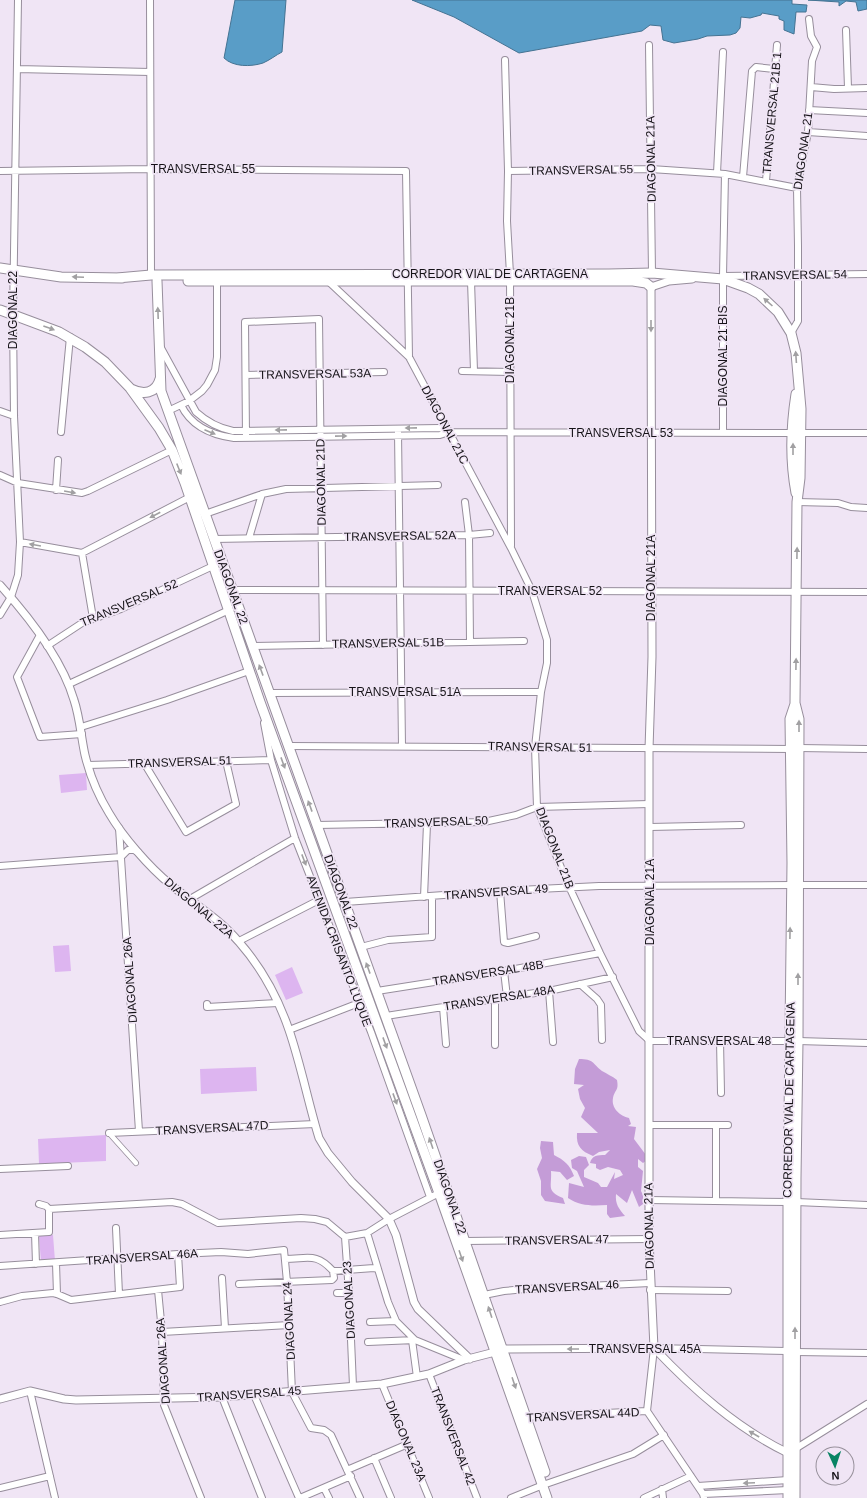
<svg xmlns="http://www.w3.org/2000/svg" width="867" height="1498" font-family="Arial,sans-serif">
  <rect width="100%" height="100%" fill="#f0e5f5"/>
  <!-- green -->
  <path fill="#ddb5f0" d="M86,773L87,790L61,793L59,775Z
    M69,945L71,971L55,972L53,946Z
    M292,967L303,993L286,1000L275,975Z
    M256,1067L257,1091L201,1094L200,1069Z
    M106,1135V1161L39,1164L38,1139Z
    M53,1235L55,1261L41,1262L39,1236Z"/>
  <!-- forest -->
  <path fill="#c49cd7" d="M579,1059C594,1059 592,1063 602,1071C607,1074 612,1076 617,1080C619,1091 615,1089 613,1098C611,1108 620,1116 629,1118L631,1124L628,1126L636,1127L634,1139L646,1155L647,1160L643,1163L638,1159V1167L643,1171L641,1191L643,1195V1204L639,1207L632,1190L627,1203L616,1194C615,1204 619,1209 625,1216L610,1218L607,1214V1205C592,1206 580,1206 568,1198L569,1183L584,1187L577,1171L572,1168L571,1160L579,1156L586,1157L589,1165L584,1170V1177L598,1183L601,1187H607L615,1172L614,1179L623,1175L620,1170L608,1167L600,1170L596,1168V1164L590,1163C592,1155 598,1155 605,1155L610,1150L599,1152L593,1156C581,1151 576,1146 577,1133H598L581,1117L585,1108L580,1099L578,1089L584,1085L574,1084L575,1069Z
    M541,1141L553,1142L554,1155C564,1160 570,1165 574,1176L567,1180L560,1172L551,1171C552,1187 546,1191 563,1198L565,1204L545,1201L541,1195V1181L537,1169L542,1158L540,1148Z"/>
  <!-- water -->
  <path fill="#599dc7" stroke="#457392" d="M235,0H286L282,52C276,55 270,60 263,63C251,67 233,67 224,58Z
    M412,0H792V4L807,5L806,12H796L794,34L784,30V21L779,19V16L762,13L761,15L750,18L741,17L740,28L736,33L730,35L707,36L698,39L674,43L663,40L661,26L650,25L642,31L519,53L454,17Z
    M808,0H867V9L858,11L856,2L846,1L839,6V2Z"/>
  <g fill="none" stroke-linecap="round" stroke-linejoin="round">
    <defs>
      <path id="pedestrian" d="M109,1133L136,1163"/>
      <path id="minor" d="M150,0L151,275
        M846,30L848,88
        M649,45L652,273
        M505,60L508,171L507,221L510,274L511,546
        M17,69L150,72
        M811,87L834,89L867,88
        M809,110L867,113
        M808,132L867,136
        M0,171L150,169L406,171L409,357
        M508,171L651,169L725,174L797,188
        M717,173L723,52
        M743,177L752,71L756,67L774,69
        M766,181L777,45
        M723,276L867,274
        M328,281L409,357L511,548L532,591L547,640V663L541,692L535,747L537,807L566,880L600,953L639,1031L650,1041H789
        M471,281L474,371
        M791,333L798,321V246L797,188L808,132L812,61L817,47L811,36L809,19
        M161,348L196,412C207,422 218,428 233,431L440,428L449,432
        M462,371L510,372
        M246,375L384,372
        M181,405C191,426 211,435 234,438L440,435L449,432L792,433
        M0,411L14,416
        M168,411L189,401L202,391L207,385L215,370L217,357V281
        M61,432L70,337
        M398,432L402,746
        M723,433V276L725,174
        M800,433H867
        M246,437L245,322L319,319L323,645
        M0,475L18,483L82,493L88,491L172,450
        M56,490L58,460
        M465,502L469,535L470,642
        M797,502L838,503L851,507L867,508
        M205,514L262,494L286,489L438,485
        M249,538L262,494
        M214,539L469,535L490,533
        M20,542L82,553L190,497
        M82,553L93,618
        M233,590L867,592
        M0,615L11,597L18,575L20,542L14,416L13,315L18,0
        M40,635L17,677L40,737L82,734
        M47,646L82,623L121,609L213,566
        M253,646L524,641
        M69,684L229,610
        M269,693L541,692
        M264,723L271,760L295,838L371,1032L430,1197
        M81,727L167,700L249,671
        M289,746L791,749
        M799,748L867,749
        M144,763L186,832L236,804L226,761
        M88,765L271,760
        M317,825L484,822L516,815L537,807L649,804
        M650,827L741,825
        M119,828L139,1131
        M121,857L128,850H134L138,852
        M0,866L121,857
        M799,885H867
        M500,891L504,942L508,943L536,936
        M424,897L427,824
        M190,899L295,838
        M345,902L500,891L599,886L791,885
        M239,941L319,900
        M361,947L388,940L432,937V896
        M504,971L507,997
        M580,984L597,999L601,1005L602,1040
        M377,991L504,971L600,953
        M549,991L553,1042
        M495,999V1045
        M207,1004V1007L278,1003
        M443,1007L446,1044
        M386,1016L507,997L549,991L613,977
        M289,1030L359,1003
        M720,1040L721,1093
        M798,1041L867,1043
        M649,1125H728
        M716,1125V1201
        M109,1133L315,1124
        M0,1169L68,1166
        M649,1200L788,1202
        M796,1202L867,1205
        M49,1209L172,1202L182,1204L218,1223L301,1218L315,1219L327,1222L345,1237L349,1293L353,1386
        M116,1228L119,1294
        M35,1233L36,1264
        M367,1233L378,1269
        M0,1235L49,1232V1209L46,1206L39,1204
        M345,1237L367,1233L389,1219L439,1193
        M465,1241L649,1239
        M285,1259C308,1259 316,1252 333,1271
        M56,1263L57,1294
        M0,1266L178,1254L221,1252L248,1254L284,1250L287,1282L292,1392L311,1428L324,1430L331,1435L360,1498
        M222,1278L225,1328
        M239,1284L332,1280L334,1278L333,1271L374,1268L378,1269L388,1302L396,1321L415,1340L464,1360
        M158,1290L162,1332L164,1405L201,1498
        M650,1290L728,1291
        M337,1293H349
        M484,1295L504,1291L525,1289L650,1283
        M0,1302L22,1296L53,1293L57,1294L71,1300L180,1287L178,1254
        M370,1322L396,1321
        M162,1332L289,1325
        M412,1340L417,1377
        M368,1342L415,1340
        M795,1352L867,1353
        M429,1374L477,1498
        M382,1384L429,1498
        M30,1391L55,1498
        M254,1395L299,1498
        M222,1397L262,1498
        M523,1417L647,1411
        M795,1449L867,1404
        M374,1458L391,1498
        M347,1470L408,1444
        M698,1486L788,1480
        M0,1488L50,1476
        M324,1488L329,1498
        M662,1489L663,1498
        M703,1494L788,1490
        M300,1498L351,1476
        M511,1498L543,1485L633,1454L664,1435
        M644,1498L691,1476
        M704,1498L703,1494L647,1411L654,1348L787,1351"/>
      <path id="tertiary" d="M0,585C29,617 62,659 74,700C80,718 81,737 85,755C90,776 98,795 109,813C123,837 149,867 171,885C194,904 219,918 239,942C261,967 278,998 289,1030C301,1065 308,1102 319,1138L328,1153L352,1182L389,1219L396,1235L414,1302L418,1309L470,1359
        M654,1348L649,1239V749L652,657L651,287L669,281L692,279
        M654,1348C693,1389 736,1428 788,1453
        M502,1349L654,1348
        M0,1399L30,1391L64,1399L76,1400L222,1397L382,1384L429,1374L464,1360L495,1352"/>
      <path id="primary" d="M0,268L61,277L122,278
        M117,278L151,275L609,274L652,273L723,279L748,288L759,294L778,312L791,333L796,353L801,409L800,478L797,502L795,703L799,719L798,1041L796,1179L795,1498
        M157,281L161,391L421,1115L545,1472
        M188,281H633L646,283L651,287
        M0,310L59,332L85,347L105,362L130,388L159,428L172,450L185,483L260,702L439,1193L547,1498
        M131,389C143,395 156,394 160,379
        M796,394C791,426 790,461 796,493
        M788,1498V1202L792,863L790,719L795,704"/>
    </defs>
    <!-- pedestrian casing -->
    <use href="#pedestrian" stroke="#978e9c" stroke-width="6"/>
    <!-- minor casing -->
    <use href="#minor" stroke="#978e9c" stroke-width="8"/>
    <!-- tertiary casing -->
    <use href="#tertiary" stroke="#978e9c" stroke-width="9"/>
    <!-- primary casing -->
    <use href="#primary" stroke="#978e9c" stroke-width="11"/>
    <!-- pedestrian -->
    <use href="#pedestrian" stroke="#fff" stroke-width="4.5"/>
    <!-- minor -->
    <use href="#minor" stroke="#fff" stroke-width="6"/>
    <!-- tertiary -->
    <use href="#tertiary" stroke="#fff" stroke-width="7"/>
    <!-- primary -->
    <use href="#primary" stroke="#fff" stroke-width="9"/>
  </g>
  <!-- one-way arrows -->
  <defs><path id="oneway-solid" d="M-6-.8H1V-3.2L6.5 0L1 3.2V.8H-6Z"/></defs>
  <g fill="#a1a0a2">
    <use href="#oneway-solid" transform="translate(78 277) rotate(-178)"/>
    <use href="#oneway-solid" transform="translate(768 302) rotate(-138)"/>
    <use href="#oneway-solid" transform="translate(158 313) rotate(-92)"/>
    <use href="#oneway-solid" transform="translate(651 326) rotate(90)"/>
    <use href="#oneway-solid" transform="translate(49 328) rotate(20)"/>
    <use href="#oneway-solid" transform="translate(796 357) rotate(-94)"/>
    <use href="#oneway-solid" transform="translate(411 428) rotate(179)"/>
    <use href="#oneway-solid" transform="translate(281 430) rotate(179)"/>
    <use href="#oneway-solid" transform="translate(210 432) rotate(23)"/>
    <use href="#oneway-solid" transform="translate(341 436) rotate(-1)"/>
    <use href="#oneway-solid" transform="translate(793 449) rotate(-90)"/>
    <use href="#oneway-solid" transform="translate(179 469) rotate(68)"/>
    <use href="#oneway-solid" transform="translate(70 492) rotate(10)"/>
    <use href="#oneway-solid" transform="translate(155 515) rotate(152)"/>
    <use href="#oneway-solid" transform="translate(35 545) rotate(-170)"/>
    <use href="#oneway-solid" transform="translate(797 553) rotate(-89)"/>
    <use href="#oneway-solid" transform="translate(796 664) rotate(-89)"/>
    <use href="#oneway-solid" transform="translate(261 670) rotate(-110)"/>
    <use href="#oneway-solid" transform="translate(799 726) rotate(-90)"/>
    <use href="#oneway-solid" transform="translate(283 763) rotate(70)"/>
    <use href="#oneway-solid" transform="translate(310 806) rotate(-110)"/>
    <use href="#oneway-solid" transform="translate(304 860) rotate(69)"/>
    <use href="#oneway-solid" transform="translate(790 933) rotate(-89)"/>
    <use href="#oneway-solid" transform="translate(368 968) rotate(-110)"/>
    <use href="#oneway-solid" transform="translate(798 979) rotate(-90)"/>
    <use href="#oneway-solid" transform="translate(385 1043) rotate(70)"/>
    <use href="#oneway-solid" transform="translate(395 1099) rotate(70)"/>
    <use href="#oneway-solid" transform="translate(431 1143) rotate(-109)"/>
    <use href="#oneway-solid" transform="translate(461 1256) rotate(71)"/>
    <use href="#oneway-solid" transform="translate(490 1312) rotate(-108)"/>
    <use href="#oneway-solid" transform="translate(795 1333) rotate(-90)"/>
    <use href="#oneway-solid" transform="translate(573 1349) rotate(180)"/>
    <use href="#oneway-solid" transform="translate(514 1383) rotate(71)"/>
    <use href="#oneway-solid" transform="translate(754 1434) rotate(-150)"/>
    <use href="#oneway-solid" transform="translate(749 1483) rotate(177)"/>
  </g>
  <g text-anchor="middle" stroke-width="3.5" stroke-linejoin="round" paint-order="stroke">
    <!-- street labels -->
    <g font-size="12" fill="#151217" stroke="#f0e5f5">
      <text transform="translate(772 113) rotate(-85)" y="4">TRANSVERSAL 21B 1</text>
      <text transform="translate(803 151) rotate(-82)" y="4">DIAGONAL 21</text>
      <text transform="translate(651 159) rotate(-91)" y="4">DIAGONAL 21A</text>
      <text x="203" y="173">TRANSVERSAL 55</text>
      <text transform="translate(581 170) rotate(-1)" y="4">TRANSVERSAL 55</text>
      <text x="490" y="278">CORREDOR VIAL DE CARTAGENA</text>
      <text transform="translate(795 275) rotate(-1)" y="4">TRANSVERSAL 54</text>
      <text transform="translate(13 310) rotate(-90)" y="4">DIAGONAL 22</text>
      <text transform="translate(510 340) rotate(-90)" y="4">DIAGONAL 21B</text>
      <text transform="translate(723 356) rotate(-90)" y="4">DIAGONAL 21 BIS</text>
      <text transform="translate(315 374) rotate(-1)" y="4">TRANSVERSAL 53A</text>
      <text transform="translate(445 425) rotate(62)" y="4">DIAGONAL 21C</text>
      <text x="621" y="437">TRANSVERSAL 53</text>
      <text transform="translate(321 482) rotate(-91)" y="4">DIAGONAL 21D</text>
      <text transform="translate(400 536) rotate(-1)" y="4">TRANSVERSAL 52A</text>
      <text transform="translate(651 578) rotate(-90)" y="4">DIAGONAL 21A</text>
      <text transform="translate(231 587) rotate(70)" y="4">DIAGONAL 22</text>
      <text x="550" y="595">TRANSVERSAL 52</text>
      <text transform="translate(129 603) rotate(-23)" y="4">TRANSVERSAL 52</text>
      <text transform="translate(388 643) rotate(-1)" y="4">TRANSVERSAL 51B</text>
      <text x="405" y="696">TRANSVERSAL 51A</text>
      <text transform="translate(540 747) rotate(1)" y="4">TRANSVERSAL 51</text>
      <text transform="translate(180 762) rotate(-2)" y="4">TRANSVERSAL 51</text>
      <text transform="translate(436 822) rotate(-2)" y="4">TRANSVERSAL 50</text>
      <text transform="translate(555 848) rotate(69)" y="4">DIAGONAL 21B</text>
      <text transform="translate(341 892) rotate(70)" y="4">DIAGONAL 22</text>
      <text transform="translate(496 892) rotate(-4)" y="4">TRANSVERSAL 49</text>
      <text transform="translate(650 902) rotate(-90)" y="4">DIAGONAL 21A</text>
      <text transform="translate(199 908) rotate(40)" y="4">DIAGONAL 22A</text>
      <text transform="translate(339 951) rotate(69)" y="4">AVENIDA CRISANTO LUQUE</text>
      <text transform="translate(488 973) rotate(-9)" y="4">TRANSVERSAL 48B</text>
      <text transform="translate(130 980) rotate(-94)" y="4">DIAGONAL 26A</text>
      <text transform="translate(499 998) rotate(-9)" y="4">TRANSVERSAL 48A</text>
      <text x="719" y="1045">TRANSVERSAL 48</text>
      <text transform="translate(789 1100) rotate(-89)" y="4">CORREDOR VIAL DE CARTAGENA</text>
      <text transform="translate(212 1128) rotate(-3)" y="4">TRANSVERSAL 47D</text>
      <text transform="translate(450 1197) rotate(71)" y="4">DIAGONAL 22</text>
      <text transform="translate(649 1226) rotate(-91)" y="4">DIAGONAL 21A</text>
      <text transform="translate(557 1240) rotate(-1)" y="4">TRANSVERSAL 47</text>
      <text transform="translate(142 1257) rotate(-4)" y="4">TRANSVERSAL 46A</text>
      <text transform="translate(567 1287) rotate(-3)" y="4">TRANSVERSAL 46</text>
      <text transform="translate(349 1300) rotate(-93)" y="4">DIAGONAL 23</text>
      <text transform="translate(289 1321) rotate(-93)" y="4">DIAGONAL 24</text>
      <text x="645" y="1353">TRANSVERSAL 45A</text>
      <text transform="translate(163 1361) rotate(-94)" y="4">DIAGONAL 26A</text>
      <text transform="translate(249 1394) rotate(-4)" y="4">TRANSVERSAL 45</text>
      <text transform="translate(583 1415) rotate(-3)" y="4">TRANSVERSAL 44D</text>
      <text transform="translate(453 1436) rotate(69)" y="4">TRANSVERSAL 42</text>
      <text transform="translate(406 1441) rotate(67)" y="4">DIAGONAL 23A</text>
    </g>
  </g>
  <!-- north arrow -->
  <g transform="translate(835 1466) rotate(177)"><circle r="19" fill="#f0e5f5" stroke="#98919c"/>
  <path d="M0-3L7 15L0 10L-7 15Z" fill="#088464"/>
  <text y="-6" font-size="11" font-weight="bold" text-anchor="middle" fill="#151217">N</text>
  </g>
</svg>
